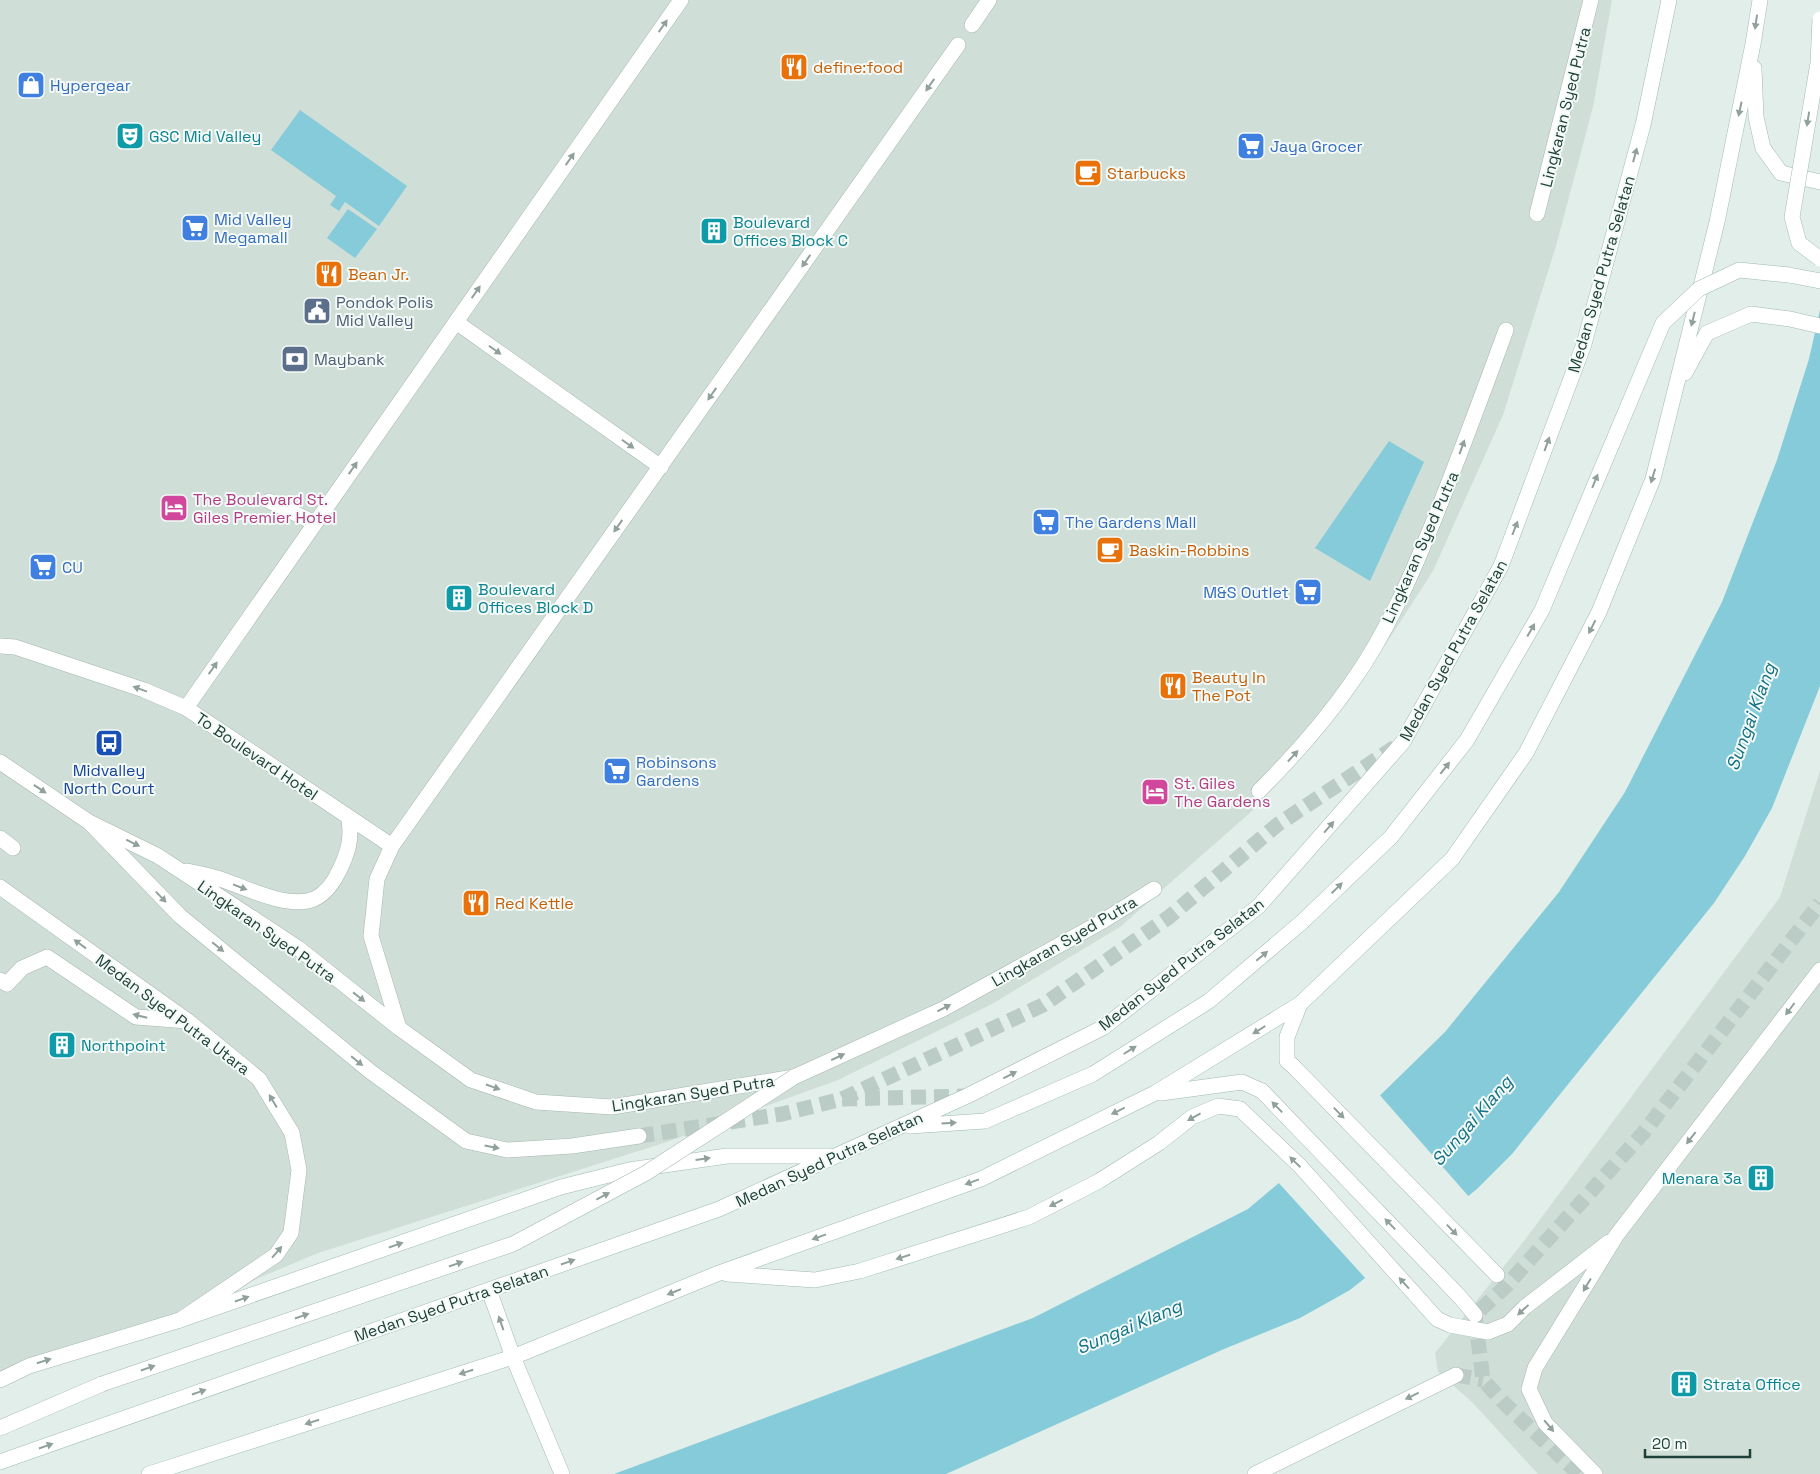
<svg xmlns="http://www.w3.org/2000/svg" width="1820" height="1474" font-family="'Space Grotesk',sans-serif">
  <rect width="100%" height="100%" fill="#e2eee9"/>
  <!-- built -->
  <path fill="#d0ded8" d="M0,0H1612L1593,107L1556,246L1503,415L1433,571L1364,678L1251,812L1120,927L992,1004L838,1080L667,1142L318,1253L0,1387Z
    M1820,771V1474H1538L1473,1403L1438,1372L1435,1353L1524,1241L1780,897Z"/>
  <!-- water -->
  <path fill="#85cbd9" d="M300,110L407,186L379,226L345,202L339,211L330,205L336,196L271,150Z
    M348,209L377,229L355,258L327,238Z
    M1820,310V686L1772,808L1745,856L1714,903L1512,1154L1477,1189L1350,1290L1300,1318L1224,1349L946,1474H614L1033,1318L1248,1209L1360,1115L1445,1032L1559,892L1625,792L1722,602L1777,460L1809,359Z
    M1389,441L1424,462L1370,581L1315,548Z"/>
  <!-- pier -->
  <path fill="#e2eee9" d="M1378,1093L1470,1198L1367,1280L1277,1181Z"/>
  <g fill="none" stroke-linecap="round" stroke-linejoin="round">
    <!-- minor-tunnel -->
    <path stroke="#bbcbc6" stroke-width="15" stroke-dasharray="15 8" stroke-linecap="butt" d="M1456,1375L1483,1380
      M1579,1474L1505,1404L1483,1380L1475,1315L1507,1285L1644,1132L1820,903"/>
    <!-- tertiary-tunnel -->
    <path stroke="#bbcbc6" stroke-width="15" stroke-dasharray="15 8" stroke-linecap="butt" d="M639,1136L782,1114L842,1099L1043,1005L1169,917L1277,825L1395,747"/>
    <!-- secondary-tunnel -->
    <path stroke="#bbcbc6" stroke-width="15" stroke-dasharray="15 8" stroke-linecap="butt" d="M842,1099L966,1096"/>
    <defs>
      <path id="service" d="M972,25L989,0
        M1537,214L1591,0
        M456,322L661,467
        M269,501L315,523
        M0,646L15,647L144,690L186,708L392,846
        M186,708L681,0
        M1259,791C1293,757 1325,721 1352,682C1387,633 1411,576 1434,520C1459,457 1483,393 1506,330
        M91,823L158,856L298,948L399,1028L471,1080L536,1102L612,1107L794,1077L943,1009L1103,921L1154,889
        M0,838L13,848
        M187,871C197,873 208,875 217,878C243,886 287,910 314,899C325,894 334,882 339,871C348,853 352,839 349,820
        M0,980L7,984L22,968L47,957L136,1017L188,1021
        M399,1028L371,936L377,879L392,846L958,45
        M0,1428L102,1384"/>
      <path id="minor" d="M1293,1066L1497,1275
        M1262,1091L1460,1297L1475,1315
        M1240,1109L1300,1166L1437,1319L1450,1325L1488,1332L1508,1324L1525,1307L1609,1242
        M513,1357L562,1474
        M1255,1474L1456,1375
        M1595,1474L1545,1423L1529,1389L1535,1368L1616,1236L1820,970"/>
      <path id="tertiary" d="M0,762L89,822L180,916L371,1072L466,1141L507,1150L572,1146L639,1136
        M0,887L188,1021L259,1079L292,1133L299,1170L291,1233L276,1255L180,1320L29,1366L0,1380"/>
      <path id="secondary" d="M1754,68L1756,117L1763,148L1781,173L1820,182
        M1789,275L1820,281
        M1685,373L1707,333L1751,314L1790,319L1820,326
        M1293,1066L1287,1061V1037L1300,1004
        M1161,1093L1242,1082L1262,1091
        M910,1126L985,1121L1093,1074L1209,1001L1302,922
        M727,1274L815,1280L860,1271L1029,1217L1099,1181L1159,1143L1192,1117L1218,1106L1240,1109
        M489,1290L513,1357
        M180,1320L561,1187L629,1170L727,1156H830
        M0,1462L719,1209L967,1096L1104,1027L1259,906L1403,742L1501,566L1584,344L1643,125L1669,0
        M149,1474L513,1357L719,1273L981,1179L1155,1093L1300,1004L1452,859L1526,753L1599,612L1653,479L1717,222L1753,44L1760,0"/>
    </defs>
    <!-- service casing -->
    <use href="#service" stroke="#a4b7b1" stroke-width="16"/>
    <!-- minor casing -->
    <use href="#minor" stroke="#a4b7b1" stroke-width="16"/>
    <!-- tertiary casing -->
    <use href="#tertiary" stroke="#a4b7b1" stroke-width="16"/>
    <!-- secondary casing -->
    <use href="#secondary" stroke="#9fbbb1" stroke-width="16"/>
    <!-- service -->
    <use href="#service" stroke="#fff" stroke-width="15"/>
    <!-- minor -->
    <use href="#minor" stroke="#fff" stroke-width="15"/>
    <!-- tertiary -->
    <use href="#tertiary" stroke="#fff" stroke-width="15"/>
    <!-- secondary -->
    <use href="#secondary" stroke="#fff" stroke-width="15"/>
    <defs>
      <path id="service-bridge" d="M102,1384L513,1244L646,1173L794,1077"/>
      <path id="secondary-bridge" d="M1820,19L1818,63L1792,217L1799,243L1820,259
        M1302,922L1391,837L1467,740L1542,610L1663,323L1699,289L1739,270L1789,275"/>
    </defs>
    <!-- service-bridge casing -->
    <use href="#service-bridge" stroke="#a4b7b1" stroke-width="16" stroke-linecap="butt"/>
    <!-- secondary-bridge casing -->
    <use href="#secondary-bridge" stroke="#9fbbb1" stroke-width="16" stroke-linecap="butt"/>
    <!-- service-bridge -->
    <use href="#service-bridge" stroke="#fff" stroke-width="15"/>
    <!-- secondary-bridge -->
    <use href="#secondary-bridge" stroke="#fff" stroke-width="15"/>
  </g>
  <!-- one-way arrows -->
  <defs><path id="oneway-solid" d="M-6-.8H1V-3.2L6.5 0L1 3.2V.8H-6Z" transform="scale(1.25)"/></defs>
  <g fill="#90a09c">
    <use href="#oneway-solid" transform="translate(1756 22) rotate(98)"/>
    <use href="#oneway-solid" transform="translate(663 26) rotate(-55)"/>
    <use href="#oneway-solid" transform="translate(930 85) rotate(125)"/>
    <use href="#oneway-solid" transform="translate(1740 109) rotate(102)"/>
    <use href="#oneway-solid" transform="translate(1808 119) rotate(99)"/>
    <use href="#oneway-solid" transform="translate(1635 155) rotate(-75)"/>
    <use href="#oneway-solid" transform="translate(570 159) rotate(-55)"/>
    <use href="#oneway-solid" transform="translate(806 261) rotate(125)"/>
    <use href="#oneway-solid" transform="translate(476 292) rotate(-55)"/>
    <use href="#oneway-solid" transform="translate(1693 319) rotate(104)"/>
    <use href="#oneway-solid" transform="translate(495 350) rotate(35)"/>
    <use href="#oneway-solid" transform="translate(712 394) rotate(125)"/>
    <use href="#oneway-solid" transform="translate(628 444) rotate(35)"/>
    <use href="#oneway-solid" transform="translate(1547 444) rotate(-70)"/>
    <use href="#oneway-solid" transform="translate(1462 447) rotate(-70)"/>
    <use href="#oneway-solid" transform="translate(353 468) rotate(-55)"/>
    <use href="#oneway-solid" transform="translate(1653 476) rotate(107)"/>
    <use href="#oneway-solid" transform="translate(1595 481) rotate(-68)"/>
    <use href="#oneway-solid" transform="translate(618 526) rotate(125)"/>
    <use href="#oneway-solid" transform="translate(1515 528) rotate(-69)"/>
    <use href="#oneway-solid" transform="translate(1592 627) rotate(117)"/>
    <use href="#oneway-solid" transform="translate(1531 630) rotate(-60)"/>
    <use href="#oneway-solid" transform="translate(213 668) rotate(-55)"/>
    <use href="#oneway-solid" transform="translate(140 689) rotate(-160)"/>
    <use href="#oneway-solid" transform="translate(1293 756) rotate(-47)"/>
    <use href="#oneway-solid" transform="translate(1445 768) rotate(-52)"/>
    <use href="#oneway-solid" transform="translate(40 789) rotate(34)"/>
    <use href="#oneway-solid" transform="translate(1329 827) rotate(-49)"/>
    <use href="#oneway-solid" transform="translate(133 843) rotate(26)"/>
    <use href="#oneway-solid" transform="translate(240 887) rotate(21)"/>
    <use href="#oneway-solid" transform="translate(1337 888) rotate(-44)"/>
    <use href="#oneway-solid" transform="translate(161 897) rotate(46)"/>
    <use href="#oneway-solid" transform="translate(80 944) rotate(-144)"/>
    <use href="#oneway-solid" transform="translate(218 947) rotate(39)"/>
    <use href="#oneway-solid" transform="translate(1262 956) rotate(-40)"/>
    <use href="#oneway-solid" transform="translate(359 997) rotate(38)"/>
    <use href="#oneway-solid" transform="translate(944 1008) rotate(-27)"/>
    <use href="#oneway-solid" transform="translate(1790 1009) rotate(127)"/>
    <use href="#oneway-solid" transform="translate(140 1016) rotate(-166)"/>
    <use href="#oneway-solid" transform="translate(1259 1030) rotate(148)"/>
    <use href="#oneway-solid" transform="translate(1130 1050) rotate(-32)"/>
    <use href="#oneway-solid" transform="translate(838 1057) rotate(-25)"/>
    <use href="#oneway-solid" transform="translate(357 1061) rotate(39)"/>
    <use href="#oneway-solid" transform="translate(1010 1075) rotate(-27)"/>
    <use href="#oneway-solid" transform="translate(493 1087) rotate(19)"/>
    <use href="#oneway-solid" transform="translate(273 1101) rotate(-121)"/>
    <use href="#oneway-solid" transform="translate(1277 1107) rotate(-134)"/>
    <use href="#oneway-solid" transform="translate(1118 1111) rotate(154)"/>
    <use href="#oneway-solid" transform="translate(1339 1113) rotate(46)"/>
    <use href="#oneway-solid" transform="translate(1194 1117) rotate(151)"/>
    <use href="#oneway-solid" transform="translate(949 1123) rotate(-4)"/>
    <use href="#oneway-solid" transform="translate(1691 1138) rotate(128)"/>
    <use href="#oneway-solid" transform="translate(492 1147) rotate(11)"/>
    <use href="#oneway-solid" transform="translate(703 1159) rotate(-8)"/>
    <use href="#oneway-solid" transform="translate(1295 1162) rotate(-136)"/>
    <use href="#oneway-solid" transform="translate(972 1182) rotate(160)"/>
    <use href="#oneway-solid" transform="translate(603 1196) rotate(-28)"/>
    <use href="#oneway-solid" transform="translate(1056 1203) rotate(153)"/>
    <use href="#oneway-solid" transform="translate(1390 1224) rotate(-134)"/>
    <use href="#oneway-solid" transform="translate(1452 1230) rotate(46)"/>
    <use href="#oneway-solid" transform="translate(819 1237) rotate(160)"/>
    <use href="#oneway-solid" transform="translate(396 1245) rotate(-19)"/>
    <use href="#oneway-solid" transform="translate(277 1252) rotate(-49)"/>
    <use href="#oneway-solid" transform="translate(903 1257) rotate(162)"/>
    <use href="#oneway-solid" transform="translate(568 1262) rotate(-19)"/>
    <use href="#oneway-solid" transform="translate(456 1264) rotate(-19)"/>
    <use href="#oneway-solid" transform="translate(1404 1283) rotate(-132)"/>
    <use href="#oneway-solid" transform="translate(1587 1285) rotate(121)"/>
    <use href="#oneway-solid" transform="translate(674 1292) rotate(158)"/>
    <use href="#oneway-solid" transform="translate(242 1299) rotate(-19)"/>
    <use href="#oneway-solid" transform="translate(1523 1310) rotate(137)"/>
    <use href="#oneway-solid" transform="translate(302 1316) rotate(-19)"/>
    <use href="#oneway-solid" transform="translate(501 1323) rotate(-109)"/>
    <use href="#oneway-solid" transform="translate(44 1361) rotate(-17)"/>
    <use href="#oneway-solid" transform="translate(148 1368) rotate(-19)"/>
    <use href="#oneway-solid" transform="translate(466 1372) rotate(162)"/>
    <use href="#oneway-solid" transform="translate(199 1392) rotate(-19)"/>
    <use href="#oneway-solid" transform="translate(1412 1396) rotate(154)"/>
    <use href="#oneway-solid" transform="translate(312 1422) rotate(162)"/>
    <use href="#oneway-solid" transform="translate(1549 1426) rotate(50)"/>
    <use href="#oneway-solid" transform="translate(46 1446) rotate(-19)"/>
  </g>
  <!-- icons -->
  <defs>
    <symbol id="restaurant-square" viewBox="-11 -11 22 22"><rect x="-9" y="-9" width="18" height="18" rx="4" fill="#e8710a" stroke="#f3faf7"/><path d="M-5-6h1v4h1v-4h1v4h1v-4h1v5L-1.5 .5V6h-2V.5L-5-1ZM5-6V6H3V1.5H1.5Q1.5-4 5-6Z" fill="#fff"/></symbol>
    <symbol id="shop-square" viewBox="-11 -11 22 22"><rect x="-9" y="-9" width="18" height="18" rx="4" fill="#3f7fe0" stroke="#f3faf7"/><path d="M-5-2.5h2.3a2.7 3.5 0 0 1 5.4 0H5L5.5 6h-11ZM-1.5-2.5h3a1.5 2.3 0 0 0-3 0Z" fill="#fff"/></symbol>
    <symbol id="theatre-square" viewBox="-11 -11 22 22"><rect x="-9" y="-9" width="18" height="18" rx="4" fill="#0f9aa8" stroke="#f3faf7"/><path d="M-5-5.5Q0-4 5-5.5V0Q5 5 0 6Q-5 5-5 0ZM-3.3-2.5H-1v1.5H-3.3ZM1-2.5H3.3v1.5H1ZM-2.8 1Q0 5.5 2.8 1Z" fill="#fff"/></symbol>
    <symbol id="supermarket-square" viewBox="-11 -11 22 22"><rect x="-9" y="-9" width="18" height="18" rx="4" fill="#3f7fe0" stroke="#f3faf7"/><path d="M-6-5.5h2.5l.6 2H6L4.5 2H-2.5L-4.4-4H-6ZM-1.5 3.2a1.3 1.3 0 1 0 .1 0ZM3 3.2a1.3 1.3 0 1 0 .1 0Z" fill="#fff"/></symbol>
    <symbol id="cafe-square" viewBox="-11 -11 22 22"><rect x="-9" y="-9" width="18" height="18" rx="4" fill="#e8710a" stroke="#f3faf7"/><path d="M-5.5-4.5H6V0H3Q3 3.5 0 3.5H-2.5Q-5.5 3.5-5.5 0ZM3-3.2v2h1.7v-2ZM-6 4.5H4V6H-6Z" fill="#fff"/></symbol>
    <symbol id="building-square" viewBox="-11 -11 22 22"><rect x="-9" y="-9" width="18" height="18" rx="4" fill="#0f9aa8" stroke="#f3faf7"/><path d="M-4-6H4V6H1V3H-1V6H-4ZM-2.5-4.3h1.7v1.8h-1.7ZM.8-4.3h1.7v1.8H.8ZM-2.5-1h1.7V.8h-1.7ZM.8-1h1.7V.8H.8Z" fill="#fff"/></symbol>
    <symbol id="civic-square" viewBox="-11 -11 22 22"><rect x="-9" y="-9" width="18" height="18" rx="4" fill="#5c6f8a" stroke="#f3faf7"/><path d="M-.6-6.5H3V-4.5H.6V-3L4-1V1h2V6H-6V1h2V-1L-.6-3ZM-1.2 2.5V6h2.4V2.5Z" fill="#fff"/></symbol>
    <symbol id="bank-square" viewBox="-11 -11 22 22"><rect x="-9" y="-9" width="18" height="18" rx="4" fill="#5c6f8a" stroke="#f3faf7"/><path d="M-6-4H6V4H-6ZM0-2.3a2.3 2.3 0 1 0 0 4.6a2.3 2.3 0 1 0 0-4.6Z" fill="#fff"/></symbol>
    <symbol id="hotel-square" viewBox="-11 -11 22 22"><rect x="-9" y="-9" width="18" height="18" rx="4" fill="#d1479c" stroke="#f3faf7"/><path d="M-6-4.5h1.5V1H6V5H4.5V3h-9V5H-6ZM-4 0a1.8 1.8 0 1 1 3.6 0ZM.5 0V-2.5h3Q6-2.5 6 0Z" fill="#fff"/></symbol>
    <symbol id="bus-square" viewBox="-11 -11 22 22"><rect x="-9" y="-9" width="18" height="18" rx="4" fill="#1a4fb4" stroke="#f3faf7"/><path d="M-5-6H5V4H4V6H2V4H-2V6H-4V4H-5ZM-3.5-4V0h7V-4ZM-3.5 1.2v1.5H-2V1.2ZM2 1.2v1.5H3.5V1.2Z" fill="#fff"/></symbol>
  </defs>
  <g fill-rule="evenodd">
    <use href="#restaurant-square" x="778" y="51" width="32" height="32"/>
    <use href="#shop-square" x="15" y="69" width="32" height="32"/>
    <use href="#theatre-square" x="114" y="120" width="32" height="32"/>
    <use href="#supermarket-square" x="1235" y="130" width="32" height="32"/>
    <use href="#cafe-square" x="1072" y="157" width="32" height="32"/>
    <use href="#supermarket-square" x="179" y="212" width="32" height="32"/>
    <use href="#building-square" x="698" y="215" width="32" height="32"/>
    <use href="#restaurant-square" x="313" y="258" width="32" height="32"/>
    <use href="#civic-square" x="301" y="295" width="32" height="32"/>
    <use href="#bank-square" x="279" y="343" width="32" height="32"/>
    <use href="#hotel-square" x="158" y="492" width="32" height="32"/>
    <use href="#supermarket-square" x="1030" y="506" width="32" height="32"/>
    <use href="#cafe-square" x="1094" y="534" width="32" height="32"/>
    <use href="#supermarket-square" x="27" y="551" width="32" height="32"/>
    <use href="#supermarket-square" x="1292" y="576" width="32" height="32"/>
    <use href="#building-square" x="443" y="582" width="32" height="32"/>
    <use href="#restaurant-square" x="1157" y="670" width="32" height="32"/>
    <use href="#bus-square" x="93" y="727" width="32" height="32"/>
    <use href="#supermarket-square" x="601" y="755" width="32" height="32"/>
    <use href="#hotel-square" x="1139" y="776" width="32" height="32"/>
    <use href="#restaurant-square" x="460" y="887" width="32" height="32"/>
    <use href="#building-square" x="46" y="1029" width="32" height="32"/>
    <use href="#building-square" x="1745" y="1162" width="32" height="32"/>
    <use href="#building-square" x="1668" y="1368" width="32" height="32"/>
  </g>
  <g text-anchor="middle" stroke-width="4" stroke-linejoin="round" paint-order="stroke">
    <!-- food labels -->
    <g font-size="16" fill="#c56008" stroke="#f3faf7" text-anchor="start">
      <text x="813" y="73">define:food</text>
      <text x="1107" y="179">Starbucks</text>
      <text x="348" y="280">Bean Jr.</text>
      <text x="1129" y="556">Baskin-Robbins</text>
      <text x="1192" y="683">Beauty In<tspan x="1192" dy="18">The Pot</tspan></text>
      <text x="495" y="909">Red Kettle</text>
    </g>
    <!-- shop labels -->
    <g font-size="16" fill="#366cbe" stroke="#f3faf7" text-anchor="start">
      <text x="50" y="91">Hypergear</text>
      <text x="1270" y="152">Jaya Grocer</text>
      <text x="214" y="225">Mid Valley<tspan x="214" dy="18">Megamall</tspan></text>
      <text x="1065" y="528">The Gardens Mall</text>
      <text x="62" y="573">CU</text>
      <text x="1289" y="598" text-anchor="end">M&amp;S Outlet</text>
      <text x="636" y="768">Robinsons<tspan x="636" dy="18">Gardens</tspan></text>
    </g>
    <!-- street labels -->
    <g font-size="16" fill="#204139" stroke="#f3faf7">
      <text transform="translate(1565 107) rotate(-76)" y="6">Lingkaran Syed Putra</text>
      <text transform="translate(1601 274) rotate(-74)" y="6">Medan Syed Putra Selatan</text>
      <text transform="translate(1420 547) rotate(-66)" y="6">Lingkaran Syed Putra</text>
      <text transform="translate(1453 650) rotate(-61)" y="6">Medan Syed Putra Selatan</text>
      <text transform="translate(257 756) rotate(34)" y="6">To Boulevard Hotel</text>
      <text transform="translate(267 931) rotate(35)" y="6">Lingkaran Syed Putra</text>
      <text transform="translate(1064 941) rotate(-30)" y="6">Lingkaran Syed Putra</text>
      <text transform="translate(1181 964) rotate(-38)" y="6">Medan Syed Putra Selatan</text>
      <text transform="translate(173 1014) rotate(37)" y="6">Medan Syed Putra Utara</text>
      <text transform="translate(693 1093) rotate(-9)" y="6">Lingkaran Syed Putra</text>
      <text transform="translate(829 1159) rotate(-25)" y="6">Medan Syed Putra Selatan</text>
      <text transform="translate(451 1303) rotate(-19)" y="6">Medan Syed Putra Selatan</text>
    </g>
    <!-- culture labels -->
    <g font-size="16" fill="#0d838f" stroke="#f3faf7" text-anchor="start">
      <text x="149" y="142">GSC Mid Valley</text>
      <text x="733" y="228">Boulevard<tspan x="733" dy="18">Offices Block C</tspan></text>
      <text x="478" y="595">Boulevard<tspan x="478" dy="18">Offices Block D</tspan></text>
      <text x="81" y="1051">Northpoint</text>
      <text x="1742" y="1184" text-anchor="end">Menara 3a</text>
      <text x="1703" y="1390">Strata Office</text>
    </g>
    <!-- service labels -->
    <g font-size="16" fill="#4e5e75" stroke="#f3faf7" text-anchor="start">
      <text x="336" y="308">Pondok Polis<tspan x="336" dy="18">Mid Valley</tspan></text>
      <text x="314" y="365">Maybank</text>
    </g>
    <!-- hotel labels -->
    <g font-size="16" fill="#b23c85" stroke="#f3faf7" text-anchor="start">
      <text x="193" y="505">The Boulevard St.<tspan x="193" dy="18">Giles Premier Hotel</tspan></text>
      <text x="1174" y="789">St. Giles<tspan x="1174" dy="18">The Gardens</tspan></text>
    </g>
    <!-- transit labels -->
    <g font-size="16" fill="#164399" stroke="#f3faf7">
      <text x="109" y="776">Midvalley<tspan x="109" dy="18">North Court</tspan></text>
    </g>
    <!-- water labels -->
    <g font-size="18" font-style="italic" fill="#137184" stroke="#f3faf7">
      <text transform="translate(1751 717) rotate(-70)" y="6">Sungai Klang</text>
      <text transform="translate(1472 1121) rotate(-49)" y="6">Sungai Klang</text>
      <text transform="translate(1129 1327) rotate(-23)" y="6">Sungai Klang</text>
    </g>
  </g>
  <!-- scale -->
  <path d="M1645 1449v8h105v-8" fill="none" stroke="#204139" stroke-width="2.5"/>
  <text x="1652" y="1449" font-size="15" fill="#204139" stroke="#f3faf7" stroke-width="4" paint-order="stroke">20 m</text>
</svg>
